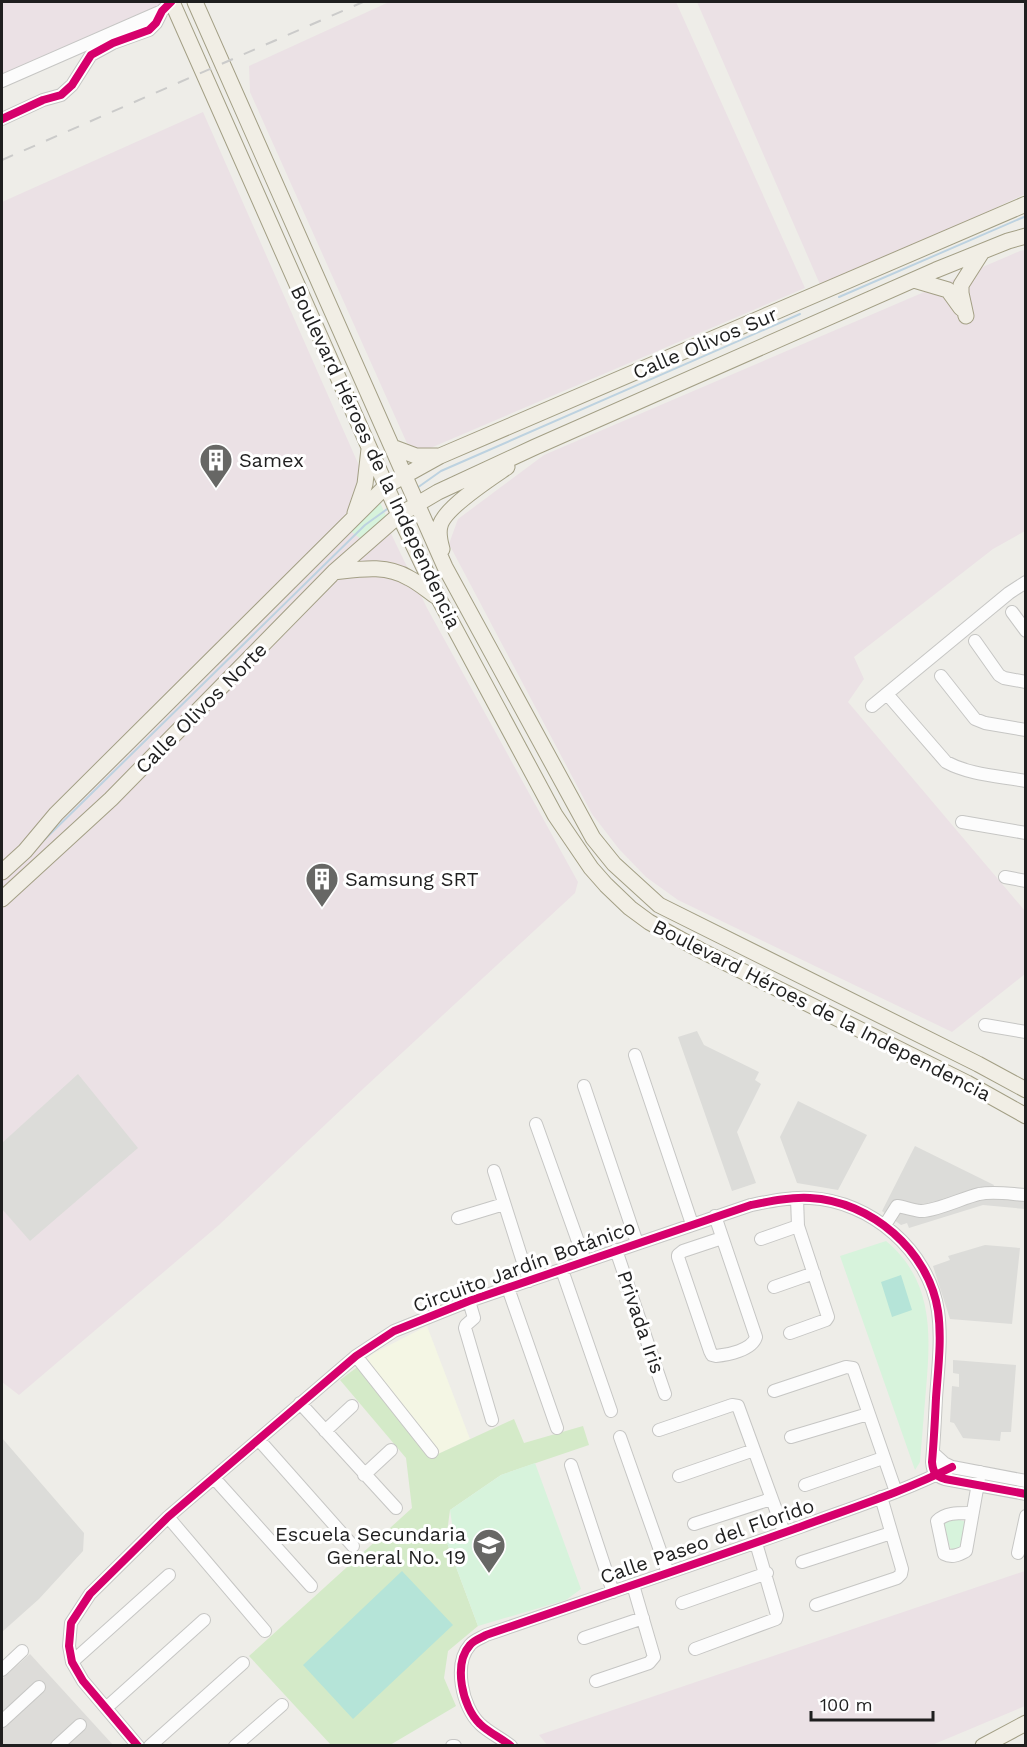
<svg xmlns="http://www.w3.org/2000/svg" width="1027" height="1747" font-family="'Work Sans',sans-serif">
  <rect width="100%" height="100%" fill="#eeede8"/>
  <!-- residential -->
  <path fill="#dddcd9" d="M30,1654L113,1745H2V1679Z"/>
  <!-- industrial -->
  <path fill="#ebe1e5" d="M2,2H159L161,7L2,76Z
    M389,2H676L805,288L421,452L410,450L250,92L249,66Z
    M697,2H1025V194L822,289Z
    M203,112L368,486L427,608L578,882L575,893L364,1088L219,1225L19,1395L2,1382V202Z
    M1025,250V531L993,549L854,657L864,679L848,702L1025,911V974L952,1032L678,900L646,877L619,849L592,814L449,544L458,519L544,455L1020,251Z
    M1025,1571V1706L932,1745L548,1746L539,1735Z"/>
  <!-- education -->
  <path fill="#f4f6e4" d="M427,1326L470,1439L438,1454L366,1364V1359L374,1353Z"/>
  <!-- grass -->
  <path fill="#d4eac8" d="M360,1365L438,1454L514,1419L524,1443L583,1426L589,1445L501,1475L450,1510L446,1540L478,1626L448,1651L444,1678L456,1706L390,1745H331L249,1656L412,1508L406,1458L340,1380Z"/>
  <!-- park -->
  <path fill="#d7f3dc" d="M379,500L387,518L362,540L348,529Z
    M886,1241C933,1280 931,1333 926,1389C924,1413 922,1437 920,1462L915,1470L840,1256Z
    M535,1463L581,1589L566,1600L478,1626L446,1540L453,1530L450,1510L501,1475Z
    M957,1519L966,1522L961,1547L959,1550H951L942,1522Z"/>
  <!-- pitch -->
  <path fill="#b5e4d8" d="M901,1275L912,1310L892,1317L881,1282Z
    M402,1571L453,1625L353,1719L303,1665Z"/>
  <!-- parking -->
  <path fill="#dcdcd9" d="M697,1031L704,1045L759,1072L755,1080L761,1084L737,1132L756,1183L732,1191L678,1037Z
    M78,1074L138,1148L30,1241L2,1209V1143Z
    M798,1101L867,1135L838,1190L797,1183L780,1137Z
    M915,1146L994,1185L991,1192L1025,1195V1209L983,1205L909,1228L907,1223L901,1225L882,1211Z
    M985,1245L1020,1248L1012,1324L950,1319L933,1266L950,1260L948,1256Z
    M953,1360L1016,1365L1011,1432H1001L1000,1441L963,1438L954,1423L950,1422L952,1386L959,1387V1374L953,1373Z
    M2,1438L84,1533L83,1551L39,1599L2,1632Z"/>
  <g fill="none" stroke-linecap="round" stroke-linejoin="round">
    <!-- stream -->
    <path stroke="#bdd2e0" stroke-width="2" d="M839,297L1026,216
      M417,488L441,471L800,314
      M42,842L365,525L390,507"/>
    <defs>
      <path id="minor" d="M2,81L162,11
        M2,119L43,100L61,95L72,85L91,55L113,43L149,30L156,23L162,11L171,2
        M1012,612L1026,631
        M975,641L999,675L1004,678L1026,682
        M941,676L975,719L985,723L1026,730
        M887,694L946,762C970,775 999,776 1026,781
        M872,706L1009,593L1026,582
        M962,822L1026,833
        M1005,877L1026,881
        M985,1025L1026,1032
        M635,1055L692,1224
        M584,1086L637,1243
        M536,1124L585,1261
        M494,1171L529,1281
        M715,1216L756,1337C752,1350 728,1355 716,1356L712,1355L710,1351L678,1257V1255L683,1251L722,1238
        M458,1218L504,1204
        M885,1225L897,1206C904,1207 912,1210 920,1211C933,1212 963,1198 979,1194C994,1191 1010,1194 1026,1195
        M761,1239L798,1226
        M616,1250L665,1394
        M562,1270L611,1411
        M774,1287L814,1273
        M508,1288L557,1428
        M469,1301L474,1318L466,1325L465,1328L492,1420
        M790,1333L826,1320L828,1317L798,1226L797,1198
        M356,1356L432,1452
        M774,1391L846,1367L853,1368L896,1492
        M300,1403L396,1508
        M659,1430L732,1405L738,1406L784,1532
        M325,1431L352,1406
        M620,1437L668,1573
        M791,1437L868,1414
        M259,1440L353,1546
        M933,1453L944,1463L952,1467L1026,1481
        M571,1465L613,1592
        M364,1475L391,1450
        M679,1476L754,1450
        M214,1478L311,1586
        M805,1485L883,1458
        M972,1513C960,1513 946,1512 937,1521L944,1554C952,1558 959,1555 966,1551L980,1472
        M168,1517L265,1631
        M694,1524L771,1499
        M1018,1553L1026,1516
        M802,1562L891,1533
        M682,1603L767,1573
        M816,1605L897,1578L901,1574L902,1569L881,1497
        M584,1638L643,1618
        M695,1649L776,1619L777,1615L756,1543
        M72,1662L169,1575
        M2,1670L22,1651
        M596,1681L649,1663L654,1657L633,1585
        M106,1708L204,1620
        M2,1721L39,1687
        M57,1746L80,1725
        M138,1746L83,1681L72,1662L69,1646L71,1623L90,1594L168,1517L356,1356L394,1331L469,1301L751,1205C771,1201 790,1197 810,1198C871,1201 929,1251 938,1311C942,1339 938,1369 936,1398C935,1419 934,1440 932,1462C933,1472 935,1476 945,1479L1026,1494
        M150,1746L243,1663
        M235,1746L282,1705
        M452,1746H455
        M511,1746C501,1738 488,1732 480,1724C462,1707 453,1664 470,1645C474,1640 481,1638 486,1635C591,1599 696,1564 800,1527C851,1508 903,1492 952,1467"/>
      <path id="major" d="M172,2L399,515L439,599L555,815L591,868L606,885L630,908L649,922L700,950L967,1083L1026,1116
        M195,2L445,567L593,838L614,864L659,905L978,1064L1026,1090
        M914,280L948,290L961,308
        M966,316L961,293V285L982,252
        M392,447L416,456H437
        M355,513L365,484L369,449
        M442,549C440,542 438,533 440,526C444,508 491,478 507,467
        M334,572C360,569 386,564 409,578C419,583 428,591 437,597
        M2,872L25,851L56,814L386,486L440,456L1026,204
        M2,899L111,799L334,572L399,515L438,492L535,447L936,270L1008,241L1026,236
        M983,1746L1026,1723"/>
    </defs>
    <!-- minor casing -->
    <use href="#minor" stroke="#c6c6c4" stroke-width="14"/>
    <!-- major casing -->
    <use href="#major" stroke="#a39f85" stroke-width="17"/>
    <!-- minor -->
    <use href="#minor" stroke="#fcfcfc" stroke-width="12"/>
    <!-- major -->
    <use href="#major" stroke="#f1eee5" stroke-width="15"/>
    <!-- rail -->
    <path stroke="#cbcbca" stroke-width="2" stroke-dasharray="12 12" stroke-linecap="butt" d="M2,160L363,2"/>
    <defs>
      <path id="cycleway" d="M2,119L43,100L61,95L72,85L91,55L113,43L149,30L156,23L162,11L171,2
        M138,1746L83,1681L72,1662L69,1646L71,1623L90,1594L168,1517L356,1356L394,1331L469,1301L751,1205C771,1201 790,1197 810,1198C871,1201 929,1251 938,1311C942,1339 938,1369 936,1398C935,1419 934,1440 932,1462C933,1472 935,1476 945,1479L1026,1494
        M511,1746C501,1738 488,1732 480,1724C462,1707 453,1664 470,1645C474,1640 481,1638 486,1635C591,1599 696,1564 800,1527C851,1508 903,1492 952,1467"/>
    </defs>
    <!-- cycleway casing -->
    <use href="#cycleway" stroke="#fff" stroke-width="11"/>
    <!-- cycleway -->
    <use href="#cycleway" stroke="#d6006c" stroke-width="8"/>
  </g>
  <!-- icons -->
  <defs>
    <symbol id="building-pin" viewBox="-11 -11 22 30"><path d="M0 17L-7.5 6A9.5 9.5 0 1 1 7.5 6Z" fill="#676765" stroke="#fff"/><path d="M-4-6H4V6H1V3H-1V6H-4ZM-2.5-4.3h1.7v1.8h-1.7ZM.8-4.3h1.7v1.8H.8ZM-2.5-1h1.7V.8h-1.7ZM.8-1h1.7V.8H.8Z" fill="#fff"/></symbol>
    <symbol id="school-pin" viewBox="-11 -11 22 30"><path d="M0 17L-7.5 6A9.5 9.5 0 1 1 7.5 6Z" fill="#676765" stroke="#fff"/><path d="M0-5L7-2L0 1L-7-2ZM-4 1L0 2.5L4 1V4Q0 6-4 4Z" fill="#fff"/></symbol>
  </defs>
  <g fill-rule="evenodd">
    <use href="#building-pin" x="197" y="441" width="38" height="52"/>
    <use href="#building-pin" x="303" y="860" width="38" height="52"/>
    <use href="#school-pin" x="470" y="1526" width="38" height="52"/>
  </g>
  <g text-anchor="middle" stroke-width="6" stroke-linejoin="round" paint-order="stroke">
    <!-- street labels -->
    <g font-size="20" fill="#1f1f1f" stroke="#fff">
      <text transform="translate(705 343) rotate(-23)" y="7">Calle Olivos Sur</text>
      <text transform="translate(376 457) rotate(65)" y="7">Boulevard Héroes de la Independencia</text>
      <text transform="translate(201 708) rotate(-45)" y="7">Calle Olivos Norte</text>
      <text transform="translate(822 1010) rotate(27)" y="7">Boulevard Héroes de la Independencia</text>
      <text transform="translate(524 1266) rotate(-20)" y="7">Circuito Jardín Botánico</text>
      <text transform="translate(641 1322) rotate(71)" y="7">Privada Iris</text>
      <text transform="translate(707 1541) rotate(-19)" y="7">Calle Paseo del Florido</text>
    </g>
    <!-- poi labels -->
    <g font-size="20" fill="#1f1f1f" stroke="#fff" text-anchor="start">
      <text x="239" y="467">Samex</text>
      <text x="345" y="886">Samsung SRT</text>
      <text x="466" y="1541" text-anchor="end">Escuela Secundaria<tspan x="466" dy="23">General No. 19</tspan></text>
    </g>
  </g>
  <!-- border -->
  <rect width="1027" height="1747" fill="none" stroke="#1f1f1f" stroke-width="6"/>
  <!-- scale -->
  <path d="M811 1711v9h122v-9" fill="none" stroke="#1f1f1f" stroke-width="3"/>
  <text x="820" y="1711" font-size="18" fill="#1f1f1f" stroke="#ffffff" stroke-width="4.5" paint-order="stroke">100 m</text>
</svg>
